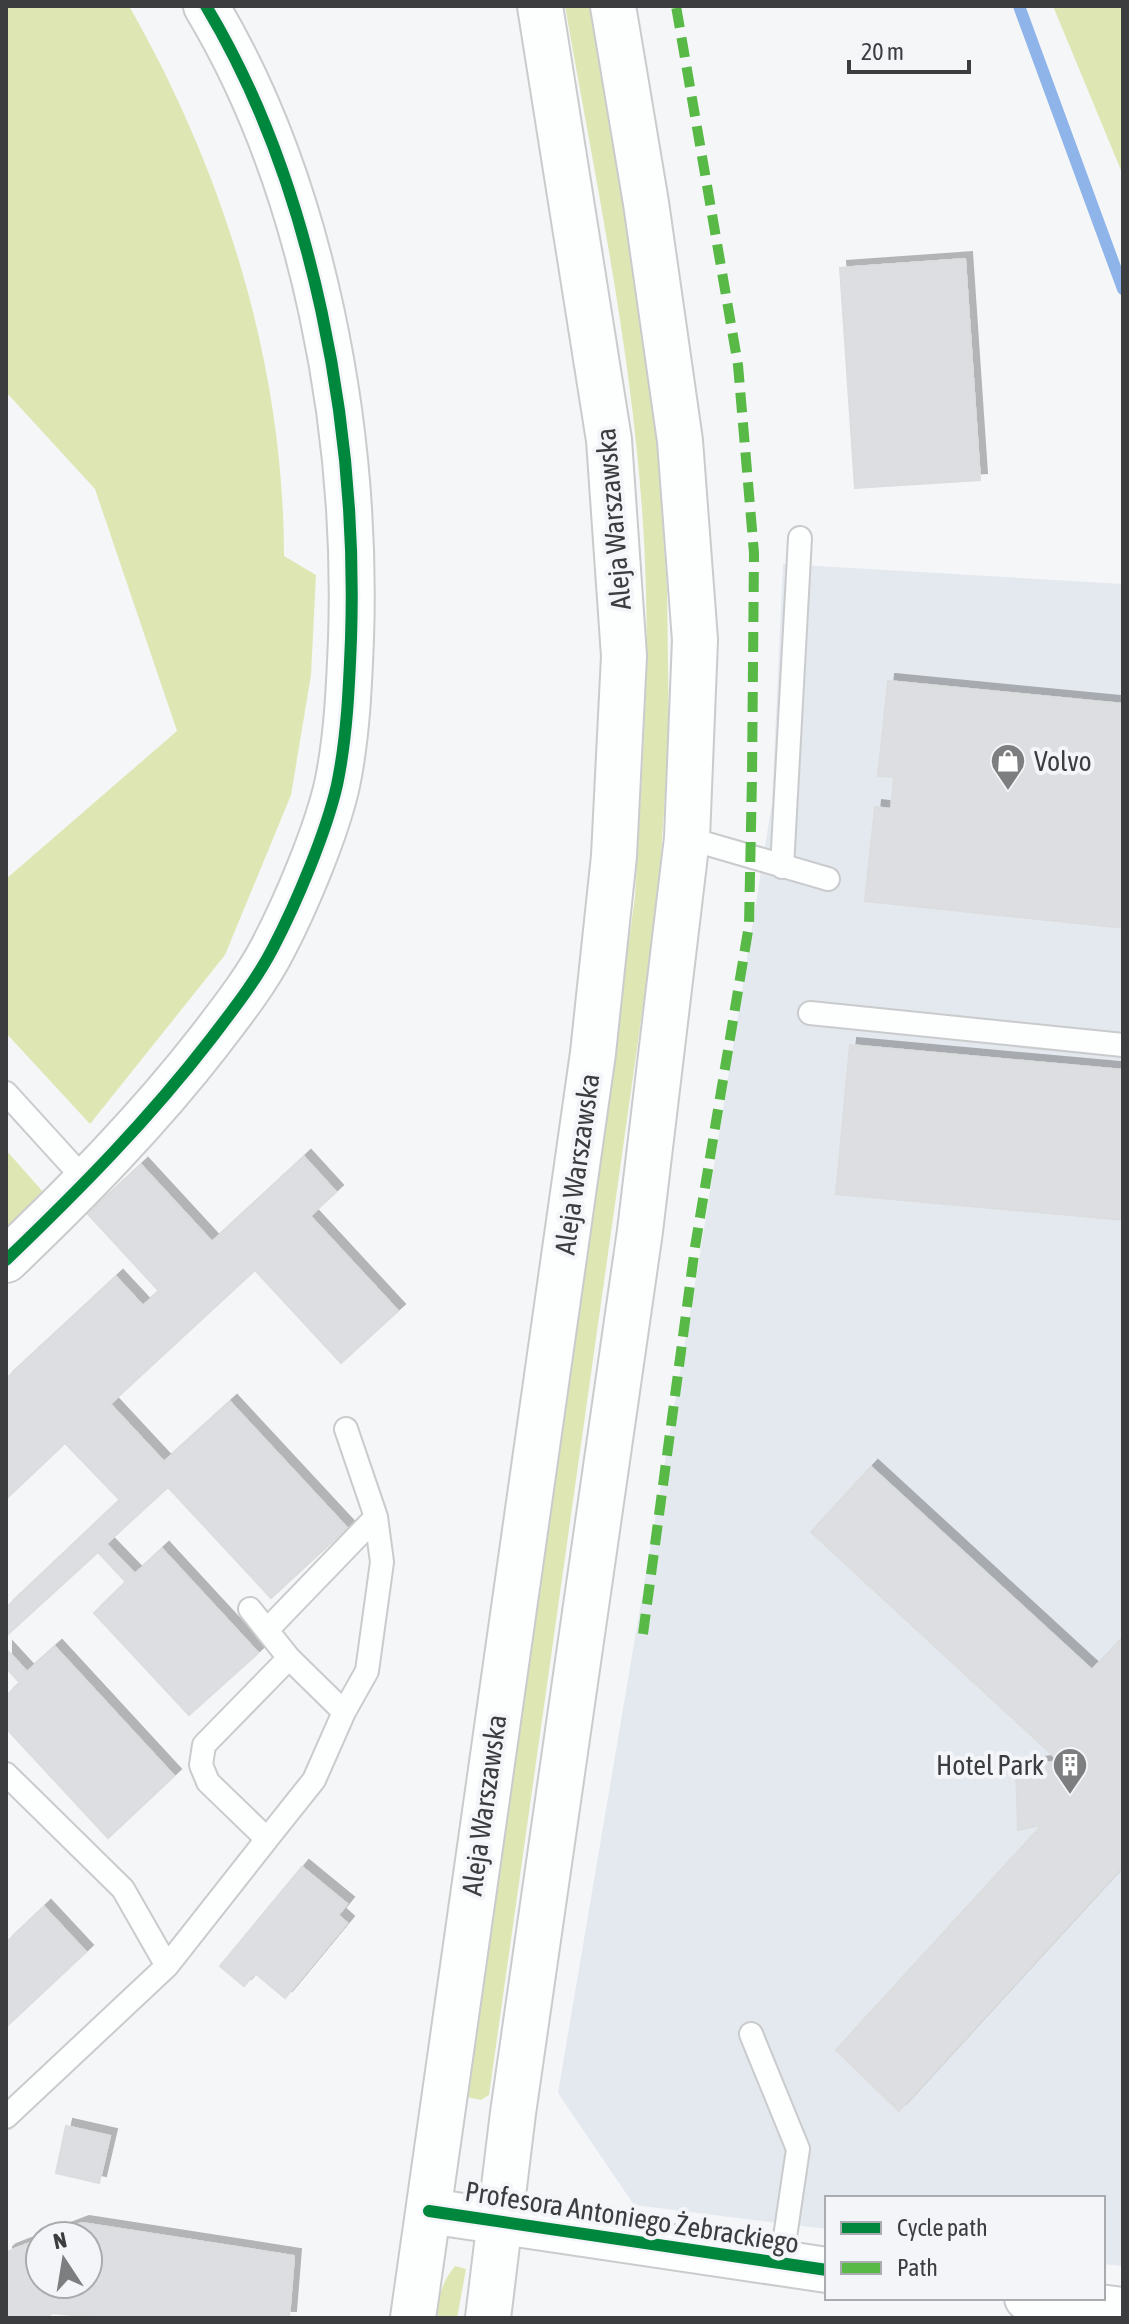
<svg xmlns="http://www.w3.org/2000/svg" width="1129" height="2324" font-family="'Asap Condensed',sans-serif">
  <defs>
    <filter id="shadow"><feDropShadow dx="7" dy="-7" stdDeviation="0" flood-color="#0004"/></filter>
  </defs>
  <rect width="100%" height="100%" fill="#f4f6f8"/>
  <!-- built -->
  <path fill="#e4e9ef" d="M783,564L1123,584V2266L1103,2264V2198H827V2229L634,2205L558,2093L698,1266L772,803Z"/>
  <!-- green -->
  <path fill="#dee7b3" d="M6,6H129C224,172 284,365 284,556L316,575L311,675L291,795L225,955L90,1124L6,1033V879L177,731L95,489L6,392Z
    M565,6H590L631,247L656,425L667,590L669,737L658,900L489,2095L481,2100L467,2097L635,897C640,797 649,695 646,594C642,397 599,200 565,6Z
    M1053,6H1123V175Z
    M6,1150L44,1193L6,1230Z
    M455,2266L466,2269L457,2318H438C437,2298 442,2282 455,2266Z"/>
  <g fill="none" stroke-linecap="round" stroke-linejoin="round">
    <!-- stream -->
    <path stroke="#8eb4ea" stroke-width="12" d="M1019,6L1123,289"/>
  </g>
  <!-- building -->
  <path fill="#dddee2" stroke="#dcddde" stroke-width="2" filter="url(#shadow)" d="M965,259L980,480L855,488L840,268Z
    M888,681L1123,704V928L865,901L875,807L891,809L894,777L878,776Z
    M850,1045L1123,1070V1220L836,1194Z
    M304,1157L336,1192L310,1216L398,1311L341,1363L255,1270L110,1404L164,1462L230,1402L347,1528L271,1598L168,1487L106,1544L135,1574L162,1549L258,1653L189,1715L94,1613L126,1582L98,1552L6,1636V1608L120,1500L65,1443L6,1499V1379L116,1277L143,1306L159,1291L88,1214L141,1165L212,1242Z
    M871,1467L1092,1670L1123,1637V1866L899,2111L836,2050L1042,1825L1018,1830L1016,1767L1059,1761L811,1532Z
    M55,1647L174,1776L108,1838L6,1728V1696L20,1683L6,1667V1649L27,1672Z
    M302,1867L347,1904L338,1915L347,1923L285,1998L255,1973L244,1986L220,1966Z
    M44,1907L86,1952L6,2027V1943Z
    M66,2126L110,2136L99,2183L56,2173Z
    M82,2223L294,2256L289,2318H102L52,2313L47,2318H6V2254L9,2251L40,2239V2284H88V2236H48Z"/>
  <g fill="none" stroke-linecap="round" stroke-linejoin="round">
    <defs>
      <path id="service" d="M687,838L828,879
        M782,867L800,538
        M810,1013L1123,1045
        M6,1093L87,1182
        M250,1609L289,1658
        M267,1630L376,1517L346,1429
        M344,1712L367,1671L382,1562L376,1517
        M6,1774L123,1889L167,1966L6,2117
        M167,1966L267,1839L208,1782L201,1765L204,1745L289,1658L344,1712L314,1780L267,1839
        M751,2034L798,2149L781,2264"/>
      <path id="minor" d="M6,1260C79,1190 148,1120 210,1040C232,1011 256,981 273,948C296,904 326,833 337,785C347,737 349,688 351,639C358,431 314,186 206,6
        M429,2211L827,2270
        M1027,2298L1123,2310"/>
      <path id="secondary" d="M413,2318L593,1053L614,856L624,656L609,440L540,6
        M488,2318L513,2113L640,1231L687,838L695,640L680,441L646,203L613,6"/>
    </defs>
    <!-- service casing -->
    <use href="#service" stroke="#c9cbcd" stroke-width="26"/>
    <!-- minor casing -->
    <use href="#minor" stroke="#c9cbcd" stroke-width="48"/>
    <!-- secondary casing -->
    <use href="#secondary" stroke="#c9cbcd" stroke-width="48"/>
    <!-- service -->
    <use href="#service" stroke="#fdfefe" stroke-width="22"/>
    <!-- minor -->
    <use href="#minor" stroke="#fdfefe" stroke-width="44"/>
    <!-- secondary -->
    <use href="#secondary" stroke="#fdfefe" stroke-width="44"/>
    <!-- quiet -->
    <path stroke="#58b947" stroke-width="10" stroke-dasharray="20 10" stroke-linecap="butt" d="M643,1634L695,1247L749,925L752,777L754,553L738,365L676,6"/>
    <defs>
      <path id="cycleway" d="M6,1260C79,1190 148,1120 210,1040C232,1011 256,981 273,948C296,904 326,833 337,785C347,737 349,688 351,639C358,431 314,186 206,6
        M429,2211L827,2270"/>
    </defs>
    <!-- cycleway casing -->
    <use href="#cycleway" stroke="#f3f5f9" stroke-width="17"/>
    <!-- cycleway -->
    <use href="#cycleway" stroke="#00873e" stroke-width="12"/>
  </g>
  <!-- icons -->
  <defs>
    <symbol id="shop-pin" viewBox="-11 -11 22 30"><path d="M0 17L-7.5 6A9.5 9.5 0 1 1 7.5 6Z" fill="#7c7e7f" stroke="#f3f5f9"/><path d="M-5-2.5h2.3a2.7 3.5 0 0 1 5.4 0H5L5.5 6h-11ZM-1.5-2.5h3a1.5 2.3 0 0 0-3 0Z" fill="#fff"/></symbol>
    <symbol id="building-pin" viewBox="-11 -11 22 30"><path d="M0 17L-7.5 6A9.5 9.5 0 1 1 7.5 6Z" fill="#7c7e7f" stroke="#f3f5f9"/><path d="M-4-6H4V6H1V3H-1V6H-4ZM-2.5-4.3h1.7v1.8h-1.7ZM.8-4.3h1.7v1.8H.8ZM-2.5-1h1.7V.8h-1.7ZM.8-1h1.7V.8H.8Z" fill="#fff"/></symbol>
  </defs>
  <g fill-rule="evenodd">
    <use href="#shop-pin" x="988" y="741" width="40" height="54"/>
    <use href="#building-pin" x="1050" y="1745" width="40" height="54"/>
  </g>
  <g text-anchor="middle" stroke-width="8" stroke-linejoin="round" paint-order="stroke">
    <!-- street labels -->
    <g font-size="28" fill="#3c3d3e" stroke="#f3f5f9">
      <text transform="translate(613 519) rotate(-95)" y="10">Aleja Warszawska</text>
      <text transform="translate(577 1164) rotate(-82)" y="10">Aleja Warszawska</text>
      <text transform="translate(484 1805) rotate(-82)" y="10">Aleja Warszawska</text>
      <text transform="translate(632 2217) rotate(9)" y="10">Profesora Antoniego Żebrackiego</text>
    </g>
    <!-- poi labels -->
    <g font-size="28" fill="#3c3d3e" stroke="#f3f5f9" text-anchor="start">
      <text x="1034" y="771">Volvo</text>
      <text x="1044" y="1775" text-anchor="end">Hotel Park</text>
    </g>
  </g>
  <!-- border -->
  <rect width="1129" height="2324" fill="none" stroke="#3c3d3e" stroke-width="16"/>
  <!-- legend -->
  <rect x="825" y="2196" width="280" height="104" fill="#f3f5f9" stroke="#aaabae" stroke-width="2"/>
  <rect x="841" y="2222" width="40" height="12" fill="#00873e" stroke="#aaabae" stroke-width="2"/>
  <text x="897" y="2236" font-size="24" fill="#3c3d3e">Cycle path</text>
  <rect x="841" y="2262" width="40" height="12" fill="#58b947" stroke="#aaabae" stroke-width="2"/>
  <text x="897" y="2276" font-size="24" fill="#3c3d3e">Path</text>
  <!-- north arrow -->
  <g transform="translate(64 2260) rotate(348)"><circle r="38" fill="#f3f5f9" stroke="#aaabae" stroke-width="2"/>
  <path d="M0-6L14 30L0 20L-14 30Z" fill="#7c7e7f"/>
  <text y="-12" font-size="22" font-weight="bold" text-anchor="middle" fill="#3c3d3e">N</text>
  </g>
  <!-- scale -->
  <path d="M849 60v12h120v-12" fill="none" stroke="#3c3d3e" stroke-width="4"/>
  <text x="861" y="60" font-size="24" fill="#3c3d3e" stroke="#f3f5f9" stroke-width="6" paint-order="stroke">20 m</text>
</svg>
